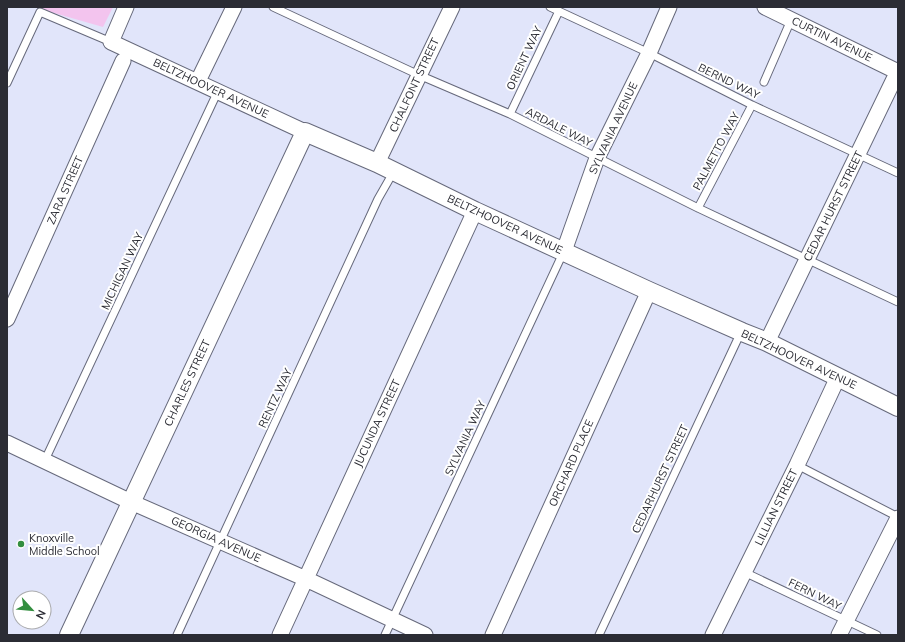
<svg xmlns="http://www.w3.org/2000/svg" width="905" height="642" font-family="Mulish,sans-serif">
  <rect width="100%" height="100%" fill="#e1e5fa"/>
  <!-- green -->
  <path fill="#f3c4ee" d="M33,7H113L103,27Z"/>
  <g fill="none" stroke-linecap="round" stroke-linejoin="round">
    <defs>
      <path id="service" d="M273,7L419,75L510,114L698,208L898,302
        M550,7L649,53L752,105L898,173
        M764,82L791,20
        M7,83L40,12L111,42
        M510,114L559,11
        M698,208L752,105
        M45,460L218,91
        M797,465L898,517
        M744,572L877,635
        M177,635L378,199L394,171
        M385,635L563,253
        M599,635L741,332"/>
      <path id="minor" d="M126,7L111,42L305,132
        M765,7L898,72
        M198,81L234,7
        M377,163L452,7
        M564,251L597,158L649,53L669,7
        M7,319L123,61
        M767,342L898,71
        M7,443L131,502L306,579L425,635
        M280,635L475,211
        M493,635L649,291
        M713,635L797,465L838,377
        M839,635L898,518"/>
      <path id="tertiary" d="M69,635L305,132L377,163L475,211L649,291L742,332L767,342L898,407"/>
    </defs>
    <!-- service casing -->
    <use href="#service" stroke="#66697b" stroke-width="9"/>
    <!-- minor casing -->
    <use href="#minor" stroke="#66697b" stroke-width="17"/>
    <!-- tertiary casing -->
    <use href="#tertiary" stroke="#66697b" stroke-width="20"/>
    <!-- service -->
    <use href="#service" stroke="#fff" stroke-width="7"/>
    <!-- minor -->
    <use href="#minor" stroke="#fff" stroke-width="15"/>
    <!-- tertiary -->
    <use href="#tertiary" stroke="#fff" stroke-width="18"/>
  </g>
  <!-- markers -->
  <circle fill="#338e3f" stroke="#fff" stroke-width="1.5" cx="21" cy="544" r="4"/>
  <g text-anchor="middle" stroke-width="4" stroke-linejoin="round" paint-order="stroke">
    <!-- street labels -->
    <g font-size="11" fill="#2b2c34" stroke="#fff">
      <text transform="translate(832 39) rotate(26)" y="4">CURTIN AVENUE</text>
      <text transform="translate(524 58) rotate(-65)" y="4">ORIENT WAY</text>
      <text transform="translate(729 81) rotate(26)" y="4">BERND WAY</text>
      <text transform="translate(414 85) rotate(-65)" y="4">CHALFONT STREET</text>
      <text transform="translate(211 88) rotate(25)" y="4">BELTZHOOVER AVENUE</text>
      <text transform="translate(559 127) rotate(27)" y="4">ARDALE WAY</text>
      <text transform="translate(613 128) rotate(-65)" y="4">SYLVANIA AVENUE</text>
      <text transform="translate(716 151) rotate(-62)" y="4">PALMETTO WAY</text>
      <text transform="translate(65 190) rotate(-66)" y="4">ZARA STREET</text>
      <text transform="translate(833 206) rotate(-64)" y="4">CEDAR HURST STREET</text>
      <text transform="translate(505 224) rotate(25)" y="4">BELTZHOOVER AVENUE</text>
      <text transform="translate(122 271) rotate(-65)" y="4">MICHIGAN WAY</text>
      <text transform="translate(799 359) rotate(25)" y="4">BELTZHOOVER AVENUE</text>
      <text transform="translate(187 383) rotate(-65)" y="4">CHARLES STREET</text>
      <text transform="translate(275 398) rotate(-65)" y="4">RENTZ WAY</text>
      <text transform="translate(377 423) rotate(-65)" y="4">JUCUNDA STREET</text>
      <text transform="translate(465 438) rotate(-65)" y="4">SYLVANIA WAY</text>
      <text transform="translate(571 463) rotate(-66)" y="4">ORCHARD PLACE</text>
      <text transform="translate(660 479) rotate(-65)" y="4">CEDARHURST STREET</text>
      <text transform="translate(776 507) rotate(-64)" y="4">LILLIAN STREET</text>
      <text transform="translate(216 539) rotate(24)" y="4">GEORGIA AVENUE</text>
      <text transform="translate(815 594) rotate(26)" y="4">FERN WAY</text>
    </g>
    <!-- poi labels -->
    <g font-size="11" fill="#2b2c34" stroke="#fff" text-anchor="start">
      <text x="29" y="542">Knoxville<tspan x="29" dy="13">Middle School</tspan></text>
    </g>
  </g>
  <!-- border -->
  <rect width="905" height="642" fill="none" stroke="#2b2c34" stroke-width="16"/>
  <!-- north arrow -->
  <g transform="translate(32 610) rotate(117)"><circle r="19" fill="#ffffff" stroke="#aaabae"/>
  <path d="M0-3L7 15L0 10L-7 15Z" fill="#338e3f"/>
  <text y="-6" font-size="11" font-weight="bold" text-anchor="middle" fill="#2b2c34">N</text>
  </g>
</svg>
